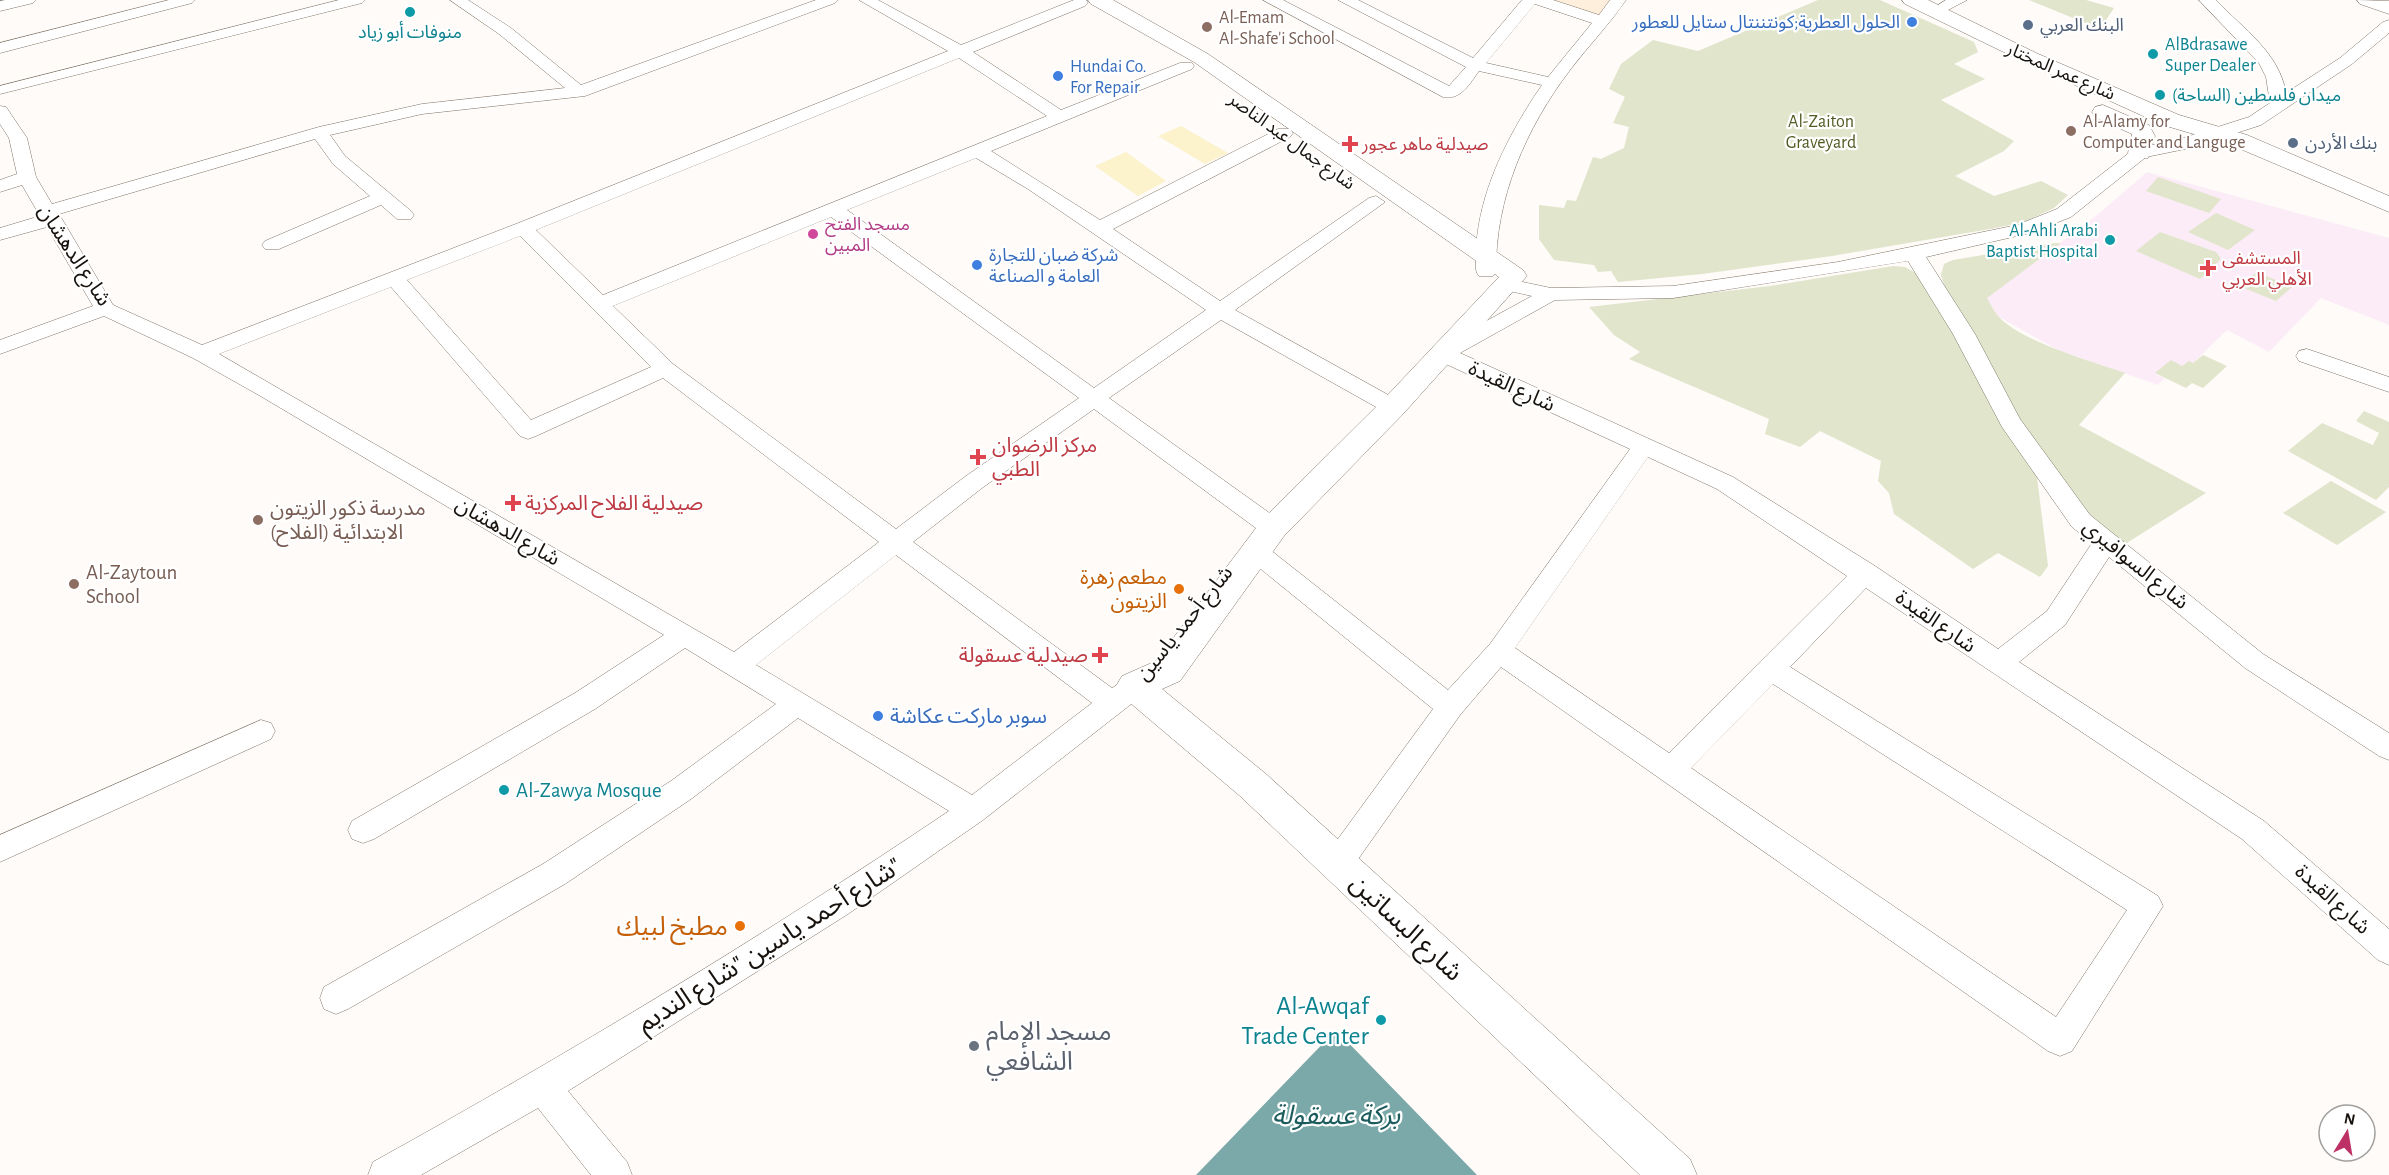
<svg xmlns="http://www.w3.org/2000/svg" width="2389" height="1175" font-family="'Alegreya Sans','Noto Sans Arabic',sans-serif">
  <rect width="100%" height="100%" fill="#fefbf8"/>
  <!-- commercial -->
  <path fill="#feefdc" d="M1545,0H1613L1601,20Z"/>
  <!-- medical -->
  <path fill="#fcecf7" d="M2147,172L2389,238V325L2321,298L2269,352L2227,330L2193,363L2155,374L2165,378L2158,385L2058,350L1999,317L1986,298L2096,216Z"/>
  <!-- green -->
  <path fill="#e0e5cb" d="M1818,0H1880L1974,42L1978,52L1954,64L1985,79L1941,100L2014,141L2004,151L1955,176L1994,196L2041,181L2068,195L2054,208L2024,222L1990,229L1832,256L1702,274L1618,282L1611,271L1598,272L1594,265L1554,260L1539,239V205L1564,208L1567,200L1576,201L1593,157L1601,159L1624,148L1629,127L1613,123L1625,97L1609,89L1621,64L1653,40L1698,51Z
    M2029,0H2086L2114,8L2100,29Z
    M2158,177L2221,199L2209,213L2146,191Z
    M2216,213L2255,230L2228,250L2188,232Z
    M2160,232L2216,252L2221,259L2200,279L2136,251Z
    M2055,243H2061L1987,298C1991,305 1995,313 2000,318C2023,342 2093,362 2125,373L2079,425L2206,493L2122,546L2094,524L2020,421L1947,294L1941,275L1944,264L1953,260Z
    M1893,266L1905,267L1916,273L1957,337L2000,423L2037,477L2048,566L2040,577L1998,553L1973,569L1894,514L1889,493L1878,481L1881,461L1820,431L1800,447L1765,434L1769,419L1629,359L1640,352L1614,335L1589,307L1770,286Z
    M2257,272L2292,287L2276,301L2239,286Z
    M2203,355L2227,366L2203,388L2192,383L2186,388L2155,373L2171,360L2182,366L2189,361L2193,363Z
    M2364,411L2389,422V487L2376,500L2288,451L2322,423L2373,445L2379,433L2356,421Z
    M2331,481L2386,512L2337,545L2283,513Z"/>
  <!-- sand -->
  <path fill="#fcf2cc" d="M1181,126L1228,153L1205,164L1158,136Z
    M1126,152L1166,181L1138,196L1095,166Z"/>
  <!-- water -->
  <path fill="#7ba8a8" d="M1336,1030L1477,1175H1196Z"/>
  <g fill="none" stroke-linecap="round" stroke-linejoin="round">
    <defs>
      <path id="street" d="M6,0H36L33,3L0,11V1Z
        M169,0H195L192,3L0,53V43Z
        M339,0H365L362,3L0,94V86Z
        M450,0H468L511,28L581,85L816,0H838L835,3L585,96L422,114L330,135L345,156L411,211L414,215L411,219H397L381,205L279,249H265L262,245L265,241L370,196L333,164L315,139L59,214L113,305L202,345L516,224L948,51L859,0H878L961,45L1074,0H1086L1088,3L1085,6L973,52L1061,110L1180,63H1192L1194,66L1192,69L991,151L1100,220L1278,129H1290L1293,133L1290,137L1113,229L1220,301L1369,198L1376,196L1385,202L1235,310L1401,402L1404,407L1401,412L1393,414L1385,412L1221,320L1109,398L1282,522L1285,528L1282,534L1273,537L1264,534L1094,409L982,488L913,542L1112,688L1134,675L1144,678L1148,686L1144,694L983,820L848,914L568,1091L627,1162L632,1175H591L538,1108L421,1175H368L373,1162C570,1053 762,937 949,811L798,718L691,799L565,884L348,1009L336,1014L324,1009L320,998L324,987L543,864L671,781L776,704L685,648L595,709L374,839L363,843L352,839L348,830L352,821L575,693L664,635L257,394L193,358L104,316L0,354V340L93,306L47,227L0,240V228L40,216L22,185L0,192V180L17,174L9,138L0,124V106L6,107L27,138L36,177L52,204L319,127L422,104L565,88L499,34ZM959,58L1047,116L603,295L536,230ZM976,158L1028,189L1206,310L1094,388L847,210ZM831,217L1079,398L966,476L896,529L673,364L613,306ZM520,236L651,367L531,420L407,280ZM391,287L520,436L528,439L536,436L663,378L879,542L734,652L219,354ZM896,555L1092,703L972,795L756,665Z
        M1263,0H1283L1449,86L1466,67L1338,0H1358L1473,58L1522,0H1553L1599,15L1610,0H1626C1609,25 1589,45 1570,70C1526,128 1495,198 1496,272L1493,276H1479C1474,270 1476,262 1476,254C1477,194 1509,133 1542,85L1479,71C1470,83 1461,101 1443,97ZM1535,4L1592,23L1548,77L1486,63Z
        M1946,0H1967L1948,10H1938L1935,7Z
        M2199,0H2216C2243,29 2279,52 2286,93L2340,58L2383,22L2389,20V33L2352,64L2261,125L2190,148L2146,157L2071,217L2030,233L1926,257L1975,334L2020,419L2090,515L2263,654L2389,733V760L2379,756L2245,668L2109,557L2065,625L2019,662L2264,821L2389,929V965L2378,960L2242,839L1866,588L1790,667L2158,896L2163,906L2072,1051L2060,1056L2048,1051L1501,667L1460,715L1349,872L1338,876L1327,872L1323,863L1327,854L1433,709L1246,557L1243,551L1246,545L1255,542L1264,545L1448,690L1490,644L1630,449L1435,359L1432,354L1435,349L1532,296L1501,289L1498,285L1501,281L1508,279L1551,288L1673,286L1838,262L2017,225L2057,209L2134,149L2180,139L2249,117L2270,103L2266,77L2259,63ZM1908,261L1953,334L2002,427L2072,527L2092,543L2047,611L1998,649L1875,566L1733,477L1460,353L1555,300L1673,298ZM1648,457L1717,489L1847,576L1669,753L1515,648ZM1773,684L2127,910L2056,1017L1691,768Z
        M2307,349L2389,377V392L2299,361L2296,356L2299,351Z
        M261,720L271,723L275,731L271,739L0,862V835Z"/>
      <path id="secondary" d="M1088,0H1113L1208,54L1523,270L1527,276L1403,414L1284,536L1180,681L1162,689L1266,774L1690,1159L1697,1175H1640L1240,796L1122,696L1116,686L1122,676L1156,661L1262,520L1383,400L1499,277L1194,62L1091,4Z
        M1902,0H1928L2036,53L2179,115L2247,135L2389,196V212L2231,145L2163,125L2022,61L1905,4Z
        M2357,0L2389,1V14L2360,4Z
        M2103,105L2149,125L2155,136L2148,158H2132L2128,153L2132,134L2095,117L2092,112L2095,107Z"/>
    </defs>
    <!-- street casing -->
    <use href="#street" stroke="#807468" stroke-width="1"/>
    <!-- secondary casing -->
    <use href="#secondary" stroke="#807468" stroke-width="1"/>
    <!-- street -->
    <use href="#street" fill="#fff" fill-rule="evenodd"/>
    <!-- secondary -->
    <use href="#secondary" fill="#fff" fill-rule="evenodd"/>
  </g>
  <!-- markers -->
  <g fill="#0f9aa8" stroke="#fff" stroke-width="2">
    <circle cx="410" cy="12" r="6"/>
    <circle cx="2153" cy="54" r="6"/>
    <circle cx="2160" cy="95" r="6"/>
    <circle cx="2110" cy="240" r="6"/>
    <circle cx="504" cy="790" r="6"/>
    <circle cx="1381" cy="1020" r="6"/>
  </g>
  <g fill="#3f7fe0" stroke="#fff" stroke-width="2">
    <circle cx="1912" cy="22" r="6"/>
    <circle cx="1058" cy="76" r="6"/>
    <circle cx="977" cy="265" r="6"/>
    <circle cx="878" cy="716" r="6"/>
  </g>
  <g fill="#5c6f8a" stroke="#fff" stroke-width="2">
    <circle cx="2028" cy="25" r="6"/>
    <circle cx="2293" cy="143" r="6"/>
  </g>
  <g fill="#8d6e63" stroke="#fff" stroke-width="2">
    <circle cx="1207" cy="27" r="6"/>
    <circle cx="2071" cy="131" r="6"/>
    <circle cx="258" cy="520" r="6"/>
    <circle cx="74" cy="584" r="6"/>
  </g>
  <g fill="#e0444e" stroke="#fff" stroke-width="2">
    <path d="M1347 135h6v6h6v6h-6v6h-6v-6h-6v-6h6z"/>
    <path d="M2205 259h6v6h6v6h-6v6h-6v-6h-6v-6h6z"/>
    <path d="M975 448h6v6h6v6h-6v6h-6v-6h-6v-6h6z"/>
    <path d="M510 494h6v6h6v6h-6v6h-6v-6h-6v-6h6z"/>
    <path d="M1097 646h6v6h6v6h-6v6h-6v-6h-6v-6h6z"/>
  </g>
  <circle fill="#d1479c" stroke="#fff" stroke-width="2" cx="813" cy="234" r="6"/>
  <g fill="#e8710a" stroke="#fff" stroke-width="2">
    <circle cx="1179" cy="589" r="6"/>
    <circle cx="740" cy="926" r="6"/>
  </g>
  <circle fill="#6b7280" stroke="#fff" stroke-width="2" cx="974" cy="1046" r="6"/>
  <g text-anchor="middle" stroke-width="4.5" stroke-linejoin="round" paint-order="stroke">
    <!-- far-education labels -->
    <g font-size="18" fill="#785e54" stroke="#fff" text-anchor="start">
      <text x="1219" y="23">Al-Emam<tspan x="1219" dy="21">Al-Shafe'i School</tspan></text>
      <text x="2083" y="127">Al-Alamy for<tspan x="2083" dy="21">Computer and Languge</tspan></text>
    </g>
    <!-- far-shop labels -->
    <g font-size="18" fill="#366cbe" stroke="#fff" text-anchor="start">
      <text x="1900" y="28" text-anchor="end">الحلول العطرية;كونتننتال ستايل للعطور</text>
      <text x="1070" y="72">Hundai Co.<tspan x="1070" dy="21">For Repair</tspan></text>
      <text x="989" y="261">شركة ضبان للتجارة<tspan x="989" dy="21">العامة و الصناعة</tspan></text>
    </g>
    <!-- far-service labels -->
    <g font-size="18" fill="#4e5e75" stroke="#fff" text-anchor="start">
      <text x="2040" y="31">البنك العربي</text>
      <text x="2305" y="149">بنك الأردن</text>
    </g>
    <!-- far-culture labels -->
    <g font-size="18" fill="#0d838f" stroke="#fff" text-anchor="start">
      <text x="410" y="38" text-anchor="middle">منوفات أبو زياد</text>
      <text x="2165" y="50">AlBdrasawe<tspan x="2165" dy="21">Super Dealer</tspan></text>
      <text x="2172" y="101">ميدان فلسطين (الساحة)</text>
      <text x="2098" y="236" text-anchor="end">Al-Ahli Arabi<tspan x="2098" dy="21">Baptist Hospital</tspan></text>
    </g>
    <!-- far-street labels -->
    <g font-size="18" fill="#17120d" stroke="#fff">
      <text transform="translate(2061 71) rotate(24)" y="6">شارع عمر المختار</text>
      <text transform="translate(1292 141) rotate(36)" y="6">شارع جمال عبد الناصر</text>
    </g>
    <!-- far-park labels -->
    <g font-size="18" fill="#545a23" stroke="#fff">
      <text x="1821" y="127">Al-Zaiton<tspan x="1821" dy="21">Graveyard</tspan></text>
    </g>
    <!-- far-health labels -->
    <g font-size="18" fill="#be3a42" stroke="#fff" text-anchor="start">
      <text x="1362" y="150">صيدلية ماهر عجور</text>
      <text x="2222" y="264">المستشفى<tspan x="2222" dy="21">الأهلي العربي</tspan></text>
    </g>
    <!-- far-hotel labels -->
    <g font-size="18" fill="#b23c85" stroke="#fff" text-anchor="start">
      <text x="825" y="230">مسجد الفتح<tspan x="825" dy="21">المبين</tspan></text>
    </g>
    <!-- street labels -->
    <g font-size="21" fill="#17120d" stroke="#fff">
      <text transform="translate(75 255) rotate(57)" y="7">شارع الدهشان</text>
      <text transform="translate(1512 386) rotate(25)" y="7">شارع القيدة</text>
      <text transform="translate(508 531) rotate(30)" y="7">شارع الدهشان</text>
      <text transform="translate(2136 564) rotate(39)" y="7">شارع السوافيري</text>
      <text transform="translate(1936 621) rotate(35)" y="7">شارع القيدة</text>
      <text transform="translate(1184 623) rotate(-51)" y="7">شارع أحمد ياسين</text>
      <text transform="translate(2333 899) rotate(42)" y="7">شارع القيدة</text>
    </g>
    <!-- health labels -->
    <g font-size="21" fill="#be3a42" stroke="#fff" text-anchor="start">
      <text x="992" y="452">مركز الرضوان<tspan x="992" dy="24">الطبي</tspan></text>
      <text x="525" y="510">صيدلية الفلاح المركزية</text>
      <text x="1088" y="662" text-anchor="end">صيدلية عسقولة</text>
    </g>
    <!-- education labels -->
    <g font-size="21" fill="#785e54" stroke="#fff" text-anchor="start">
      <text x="270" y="515">مدرسة ذكور الزيتون<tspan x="270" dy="24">الابتدائية (الفلاح)</tspan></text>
      <text x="86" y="579">Al-Zaytoun<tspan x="86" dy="24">School</tspan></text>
    </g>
    <!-- food labels -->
    <g font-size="21" fill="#c56008" stroke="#fff" text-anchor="end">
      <text x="1167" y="584">مطعم زهرة<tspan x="1167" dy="24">الزيتون</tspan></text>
    </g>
    <!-- shop labels -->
    <g font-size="21" fill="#366cbe" stroke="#fff" text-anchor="start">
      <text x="890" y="723">سوبر ماركت عكاشة</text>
    </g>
    <!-- culture labels -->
    <g font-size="21" fill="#0d838f" stroke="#fff" text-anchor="start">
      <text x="516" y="797">Al-Zawya Mosque</text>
    </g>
    <!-- near-food labels -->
    <g font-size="26" fill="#c56008" stroke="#fff" text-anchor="end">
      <text x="728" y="935">مطبخ لبيك</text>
    </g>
    <!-- near-street labels -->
    <g font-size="26" fill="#17120d" stroke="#fff">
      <text transform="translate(1407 927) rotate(43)" y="9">شارع البساتين</text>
      <text transform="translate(769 944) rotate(-32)" y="9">شارع أحمد ياسين "شارع النديم"</text>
    </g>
    <!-- near-culture labels -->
    <g font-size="26" fill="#0d838f" stroke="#fff" text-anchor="end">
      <text x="1369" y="1014">Al-Awqaf<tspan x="1369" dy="30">Trade Center</tspan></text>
    </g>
    <!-- near-worship labels -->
    <g font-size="26" fill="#5b616d" stroke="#fff" text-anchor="start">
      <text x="986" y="1040">مسجد الإمام<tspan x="986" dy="30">الشافعي</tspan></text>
    </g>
    <!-- near-water labels -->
    <g font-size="27" font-style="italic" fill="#1d5c5d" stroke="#fff">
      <text x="1336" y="1124">بركة عسقولة</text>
    </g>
  </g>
  <!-- north arrow -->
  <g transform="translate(2347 1133) rotate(11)"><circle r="28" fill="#ffffff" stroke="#a2a09e" stroke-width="1.5"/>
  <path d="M0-4.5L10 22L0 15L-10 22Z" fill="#bd3166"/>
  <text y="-9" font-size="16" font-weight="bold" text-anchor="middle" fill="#17120d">N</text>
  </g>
</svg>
